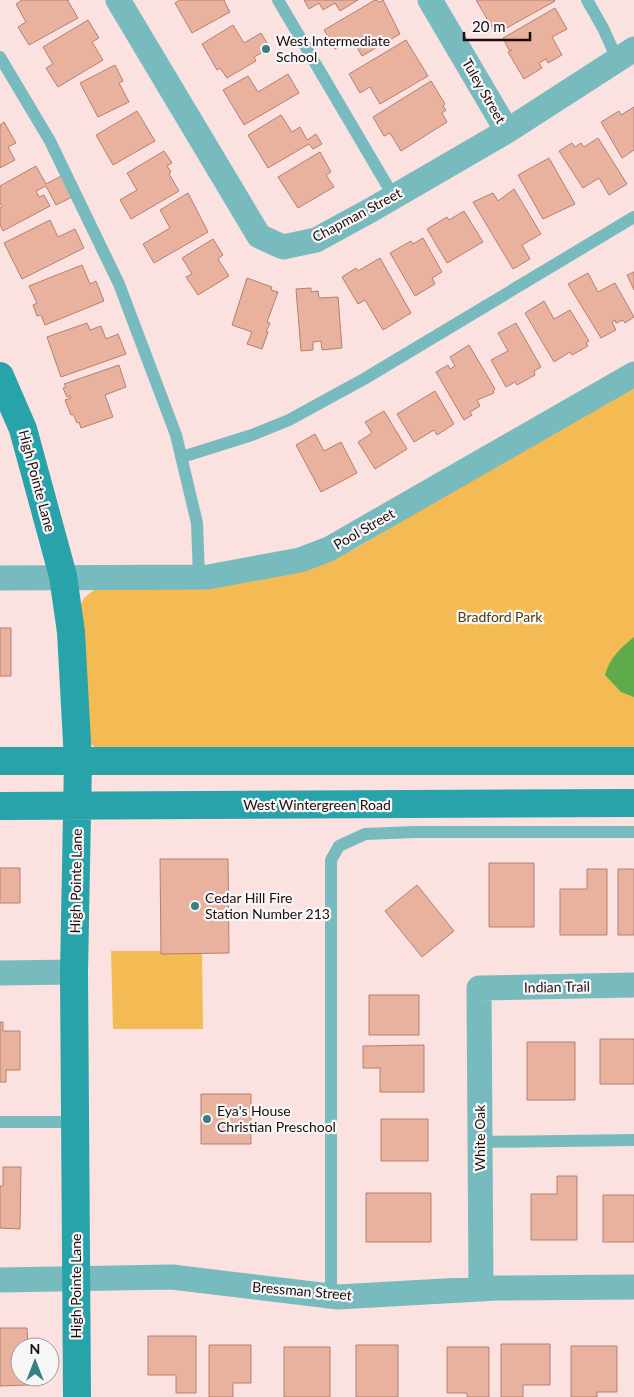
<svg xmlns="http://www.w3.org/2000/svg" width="634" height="1397" font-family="Lato,sans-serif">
  <rect width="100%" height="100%" fill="#fbe2e1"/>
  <!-- green -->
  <path fill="#f4ba53" d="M634,383V750H100L92,745L88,739L80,606L84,598L94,590L303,570L353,550Z
    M111,951H202L203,1029H113Z"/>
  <!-- water -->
  <path fill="#5faa4b" d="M634,637V697L621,692L605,675C610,657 621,648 634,637Z"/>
  <!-- building -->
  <path fill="#e9b29f" stroke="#b4806e" d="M22,0H69L68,1L78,18L29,45L18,27L26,22L16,4Z
    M180,0H225L224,1L230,12L192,33L175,3Z
    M304,0H358L340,11L335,3L323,10L319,3L309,9Z
    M375,0L380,2L383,0L400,34L362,56L352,39L335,49L324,30Z
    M476,0H554L555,1L496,34Z
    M555,8L567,29L552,37L562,55L548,63L546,59L539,63L542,68L524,79L508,52L512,50H509L503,38Z
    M88,20L99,38L92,42L103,60L58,87L46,68L53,64L43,47Z
    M233,25L244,43L261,33L270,48L254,57L256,61L227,78L220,68L217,70L202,44Z
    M406,40L428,76L380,104L370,87L360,93L349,74Z
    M115,65L123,81L119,83L129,102L98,117L80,83Z
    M288,74L299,93L244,125L223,90L248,76L258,92Z
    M431,81L445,104L443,106L446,110L442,113L447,122L401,151L390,133L384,136L373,117Z
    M634,107V150L622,158L601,122L619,111L621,115Z
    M137,111L155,141L113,165L96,135Z
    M281,115L292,132L300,127L307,140L316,134L322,144L313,149L309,144L268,168L248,135Z
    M4,122L16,143L8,147L15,160L0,168V125Z
    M598,138L627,184L609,195L599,178L583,188L559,151L572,143L575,147L581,143L584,147Z
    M164,151L172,163L167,166L171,172L169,174L179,191L131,219L120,200L137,190L127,173Z
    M320,152L331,172L326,175L334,187L298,208L278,177Z
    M549,158L575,204L543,219L518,175Z
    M36,166L46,184L63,175L74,196L56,205L46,186L36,191L39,197L44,195L50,206L3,231L0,225V208L2,207L0,203V186Z
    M514,189L541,234L522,245L530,259L513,269L473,202L493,193L498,201Z
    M188,193L208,232L154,263L143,244L170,228L160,210Z
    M464,211L483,242L447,263L427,229L447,217L449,220Z
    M50,220L58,237L75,229L84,248L22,279L4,243Z
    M423,238L442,272L432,278L435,284L415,296L390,253L411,241L413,244Z
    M213,239L223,255L218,259L229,276L198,295L186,277L192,274L182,258Z
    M380,258L411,313L383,330L365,300L358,304L342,277L356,268L358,271Z
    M82,265L90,284L96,281L104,301L45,325L41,315L37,316L33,305L37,303L29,286Z
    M634,272V290L627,275Z
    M588,273L598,292L615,283L634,317L625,323L623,320L616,323L615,320L612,322L616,330L601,338L568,284Z
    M247,278L272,287L271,290L278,292L267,322L270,323L266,332H268L262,349L247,344L252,332L232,325Z
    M311,288V292L318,291L319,298L338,297L342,348L322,350L321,341L313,342V350L301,351L296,289Z
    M544,301L554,319L570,310L589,341L586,343L588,346L572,355L570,352L554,362L525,313Z
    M87,323L90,330L101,326L106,339L118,334L126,354L61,377L47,337Z
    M516,323L541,367L534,371L535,375L517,385L515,382L506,387L491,360L508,351L498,333Z
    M469,345L495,389L493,391L494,393L477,400L480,406L470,412L472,415L464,420L436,372L448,365L450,369L455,366L450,357Z
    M119,365L126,387L105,395L113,417L81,428L79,422L77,423L73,414L71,415L65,400L71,398L70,396L67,397L63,388L66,387L64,384Z
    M435,391L454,424L437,435L434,430L414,442L397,414Z
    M384,411L407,449L375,469L358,442L372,433L365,422Z
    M315,434L324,451L341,442L357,473L321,492L296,445Z
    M0,628H11V676H0Z
    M160,859H228L229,953L161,954Z
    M489,863H534V927H489Z
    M0,868H20V903H0Z
    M587,869H607V935H560V889H587Z
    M618,869H634V935H618Z
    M417,885L454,931L422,957L385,911Z
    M369,995H419V1035H369Z
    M0,1022H3V1031H20V1070H6V1082H0Z
    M600,1039H634V1084H600Z
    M527,1042H575V1100H527Z
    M424,1045V1092H380V1068H363V1046Z
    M201,1094H251V1144H201Z
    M381,1119H428V1161H381Z
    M3,1167H21L20,1229L0,1228V1186H3Z
    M557,1176H577V1240H531V1194H557Z
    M366,1193H431V1242H366Z
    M603,1195H634V1242H603Z
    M0,1328H27L28,1347H20V1377H29V1385L0,1386Z
    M148,1336H196V1393H176V1375H148Z
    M501,1344H550V1385H523V1397H501Z
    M209,1345H251V1383H233V1397H209Z
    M356,1345H398V1397H356Z
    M571,1346H617V1392H597V1397H571Z
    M284,1347H330V1397H284Z
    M447,1347H489V1397H467V1393H447Z"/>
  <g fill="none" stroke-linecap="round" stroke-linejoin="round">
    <!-- lane -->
    <path stroke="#78bbbe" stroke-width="12" d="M278,0L394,197
      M587,0L603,28L617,59
      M0,57L50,141L119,284L176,435L197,523L199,577
      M182,457L252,435L289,420L364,379L634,217
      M0,1122H75
      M480,1142L634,1140
      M331,1296V860L339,846L365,834L415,832H634"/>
    <!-- street -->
    <path stroke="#78bbbe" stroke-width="25" d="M118,0L259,236L283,247L316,240L371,210L507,131L634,49
      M430,0L507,131
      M0,578L208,577L300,560L329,549L634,374
      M0,973L74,972
      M0,1280L172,1277L338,1297L497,1288L634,1287
      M481,1289L479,988L634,985"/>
    <!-- secondary -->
    <path stroke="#28a3a9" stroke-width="28" d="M0,376L23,429L63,576L71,632L78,761L74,972L77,1397
      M0,761H634
      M0,806L634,803"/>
  </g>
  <!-- markers -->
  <g fill="#367f82" stroke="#f6f6f6" stroke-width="2">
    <circle cx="266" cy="49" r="5"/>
    <circle cx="195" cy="906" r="5"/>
    <circle cx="207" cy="1119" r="5"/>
  </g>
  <g text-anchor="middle" stroke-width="4.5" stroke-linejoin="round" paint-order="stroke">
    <!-- poi labels -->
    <g font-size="14" fill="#210c0d" stroke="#f6f6f6" text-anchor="start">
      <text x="276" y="46">West Intermediate<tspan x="276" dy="16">School</tspan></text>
      <text x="205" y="903">Cedar Hill Fire<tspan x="205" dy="16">Station Number 213</tspan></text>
      <text x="217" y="1116">Eya's House<tspan x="217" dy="16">Christian Preschool</tspan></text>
    </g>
    <!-- street labels -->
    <g font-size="14" fill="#210c0d" stroke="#f6f6f6">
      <text transform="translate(484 91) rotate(60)" y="5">Tuley Street</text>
      <text transform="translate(357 215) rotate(-28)" y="5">Chapman Street</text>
      <text transform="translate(37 481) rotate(75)" y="5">High Pointe Lane</text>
      <text transform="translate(364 529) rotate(-30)" y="5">Pool Street</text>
      <text x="317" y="810">West Wintergreen Road</text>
      <text transform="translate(76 881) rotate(-89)" y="5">High Pointe Lane</text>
      <text transform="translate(557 987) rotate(-1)" y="5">Indian Trail</text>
      <text transform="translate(480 1138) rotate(-90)" y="5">White Oak</text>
      <text transform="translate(76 1286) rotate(-90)" y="5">High Pointe Lane</text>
      <text transform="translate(302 1291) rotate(5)" y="5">Bressman Street</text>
    </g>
    <!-- park labels -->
    <g font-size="14" fill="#553c09" stroke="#f6f6f6">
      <text x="500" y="622">Bradford Park</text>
    </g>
  </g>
  <!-- north arrow -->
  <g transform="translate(35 1362)"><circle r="24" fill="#f6f6f6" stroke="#a19899"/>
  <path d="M0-4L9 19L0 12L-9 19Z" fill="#367f82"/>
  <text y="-8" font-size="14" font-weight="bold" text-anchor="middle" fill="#210c0d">N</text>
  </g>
  <!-- scale -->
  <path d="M464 32v8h66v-8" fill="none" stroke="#210c0d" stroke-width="2.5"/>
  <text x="472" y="32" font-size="15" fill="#210c0d" stroke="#f6f6f6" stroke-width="4" paint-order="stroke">20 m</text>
</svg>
